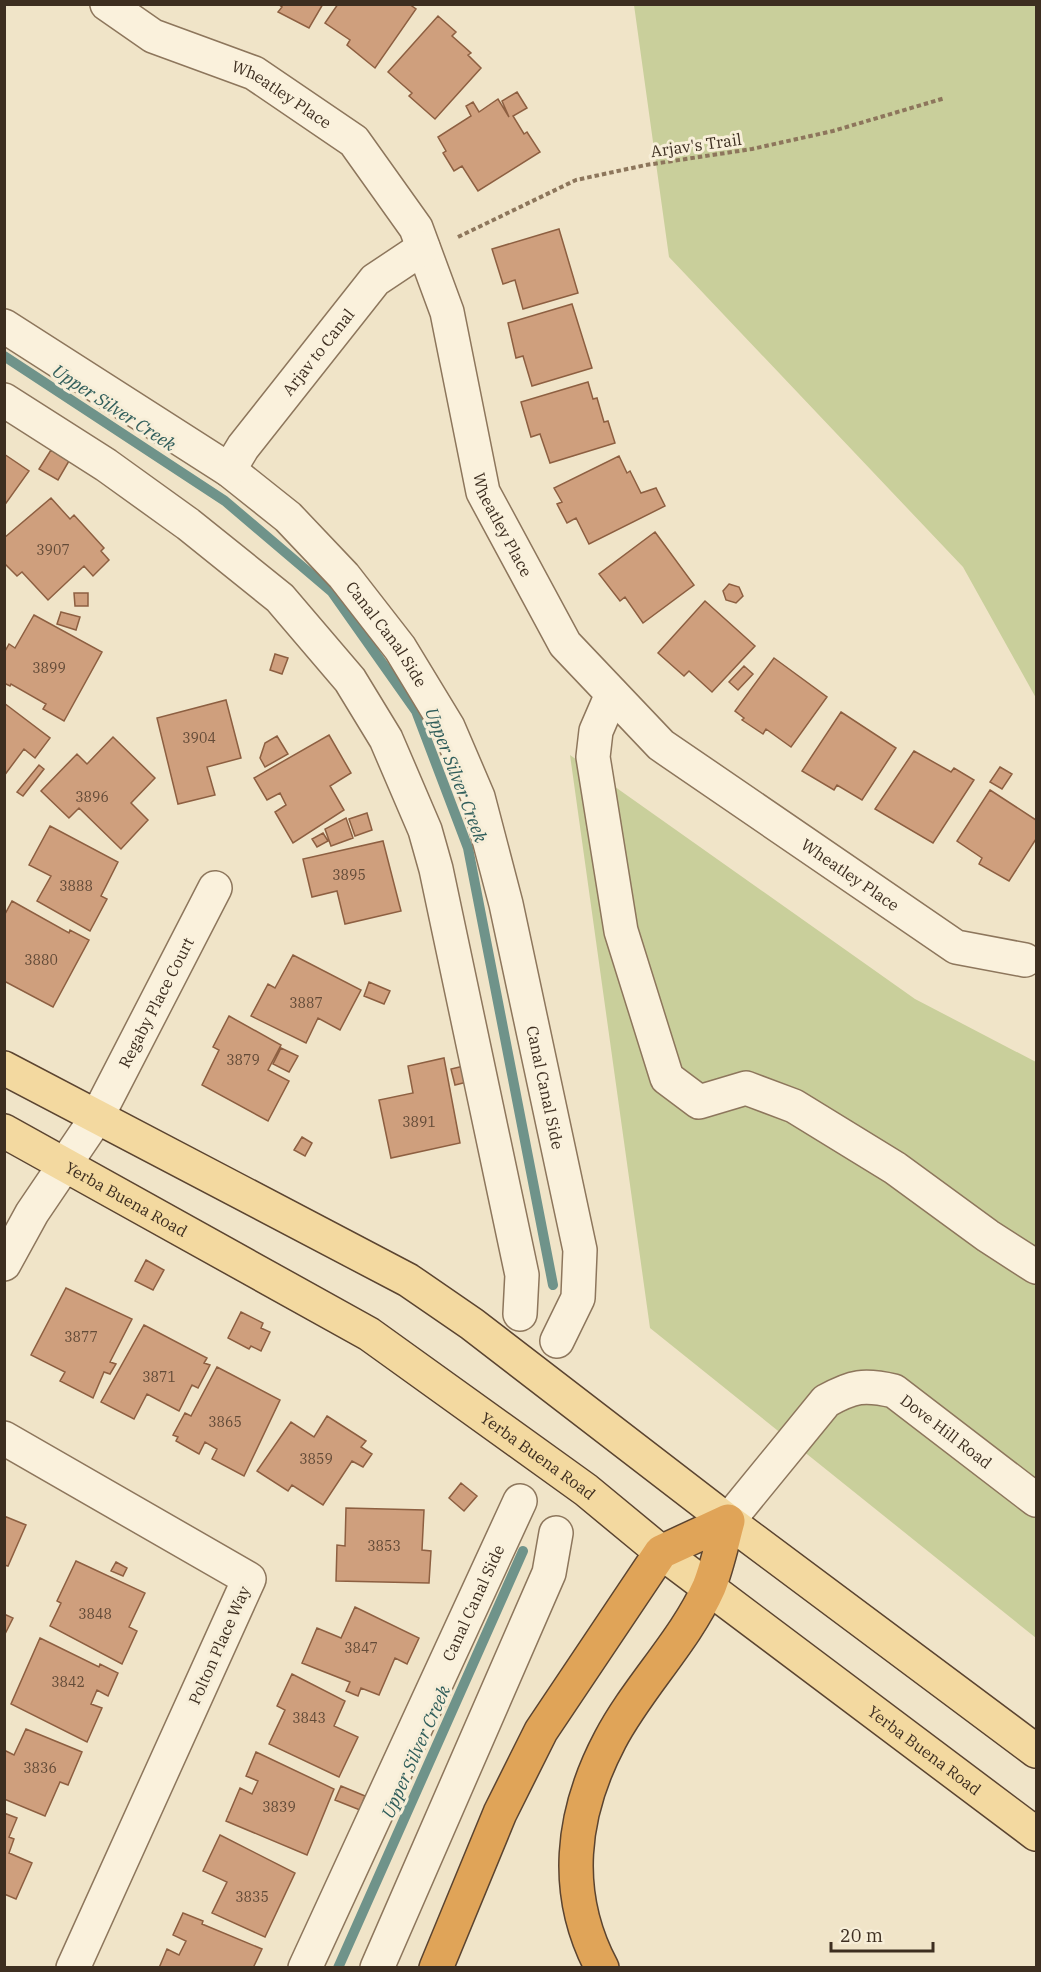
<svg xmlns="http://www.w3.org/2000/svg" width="1041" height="1972" font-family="'IBM Plex Serif',serif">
  <rect width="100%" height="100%" fill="#f0e4c8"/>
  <!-- green -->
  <path fill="#c9cf9b" d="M634,5H1036V698L963,567L669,257Z
    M570,755L915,999L1036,1062V1638L650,1328Z"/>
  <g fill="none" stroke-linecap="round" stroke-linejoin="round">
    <!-- stream -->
    <path stroke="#6f938a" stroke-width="10" d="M4,356L225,501L332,592L416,711L468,848L553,1285
      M338,1968L523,1551"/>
  </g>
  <!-- building -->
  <path fill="#cf9f7d" stroke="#8d5f41" stroke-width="1.5" d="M278,4H323L309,28L278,12L282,7Z
    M338,4H409L416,9L375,68L347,45L350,40L325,23Z
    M438,16L456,32L452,36L471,53L468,55L481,68L435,119L409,96L412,93L388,72Z
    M517,92L527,108L513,116L524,134L527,132L540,152L478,191L462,166L454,171L443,153L446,151L438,137L471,116L466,106L473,102L479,112L498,99L509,117L502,101Z
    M559,229L578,293L523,309L515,280L503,284L492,249Z
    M572,304L592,368L532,386L523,356L516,358L508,323Z
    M588,382L593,399L597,398L604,422L608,421L615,443L550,463L540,434L531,437L521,402Z
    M51,450L69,461L58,480L39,469Z
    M4,454L29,471L4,506Z
    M619,456L627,473L630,471L641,493L656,488L665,506L589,544L576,518L567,523L557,504L562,502L554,488Z
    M51,498L70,519L74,515L104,548L101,551L109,560L93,576L84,566L48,600L22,572L17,576L4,563V538Z
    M655,532L694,585L643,623L625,597L620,601L599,574Z
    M729,584L739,587L743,596L736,603L726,600L723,591Z
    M74,593H88V606H75Z
    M705,601L755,646L712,692L689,671L684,676L658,653Z
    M61,612L80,617L76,630L57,624Z
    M34,615L102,652L64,721L43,709L46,704L11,684L10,686L4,683V653L9,644L15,648Z
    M275,654L288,658L282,674L270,670Z
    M774,658L827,697L791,747L766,729L763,734L742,720L744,718L735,711Z
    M744,666L753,674L738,690L729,682Z
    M226,700L241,758L207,767L215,795L178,804L157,718Z
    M4,703L50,738L35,758L24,749L4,776Z
    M841,712L896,748L862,800L837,785L834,790L802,771Z
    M329,735L351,773L330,786L344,810L293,843L275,812L286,805L280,793L267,800L254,778Z
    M277,736L288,754L265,767L260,758L265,743Z
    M113,737L155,778L131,803L148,820L121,849L79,808L69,818L41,791L77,754L87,764Z
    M914,751L951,772L954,768L974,780L933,843L875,809Z
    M39,765L44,769L23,796L17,792Z
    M1000,767L1012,774L1002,789L990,782Z
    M990,790L1036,820V839L1009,881L979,864L982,858L957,841Z
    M367,813L372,830L355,836L349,819Z
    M346,818L353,838L331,846L325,829Z
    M50,826L118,862L101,896L107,899L90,931L37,901L51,876L29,865Z
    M323,833L328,841L317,847L312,839Z
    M383,841L401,911L345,924L337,891L312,897L303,859Z
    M12,901L69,933L70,930L89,940L53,1007L4,981V916Z
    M293,955L361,990L340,1030L318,1018L306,1043L251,1016L268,984L275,988Z
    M369,982L390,991L384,1004L364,996Z
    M229,1016L281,1045L268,1070L289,1081L268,1121L202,1085L219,1050L213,1047Z
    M281,1048L298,1056L289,1072L273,1064Z
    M444,1058L460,1143L391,1158L379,1100L413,1093L408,1066Z
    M464,1066L467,1082L455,1085L451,1069Z
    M302,1137L312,1143L305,1156L294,1150Z
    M146,1260L164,1270L153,1290L135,1281Z
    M66,1288L132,1319L110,1362L116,1364L110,1374L104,1372L93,1398L60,1381L65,1372L31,1355Z
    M241,1312L263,1323L261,1328L270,1332L261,1351L251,1346L249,1349L228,1338Z
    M144,1325L207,1358L204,1363L210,1365L198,1388L192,1385L179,1411L147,1394L134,1419L101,1402Z
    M217,1367L280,1400L244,1476L212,1459L217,1449L205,1442L199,1454L176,1441L178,1437L173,1435L185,1413L191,1416Z
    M327,1416L366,1441L361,1447L372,1454L363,1467L352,1461L323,1505L292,1485L288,1491L257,1471L291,1422L314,1437Z
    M461,1483L477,1496L464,1511L449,1498Z
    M346,1508L424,1510L422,1550L431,1551L429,1583L336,1581L337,1545L345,1546Z
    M4,1516L26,1525L8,1566L4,1565Z
    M76,1561L145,1593L129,1627L137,1631L122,1664L50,1626L61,1603L57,1601Z
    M116,1562L127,1568L123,1576L111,1571Z
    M355,1607L419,1638L407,1664L395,1658L379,1695L361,1688L358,1696L346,1691L350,1682L302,1663L317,1628L341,1638Z
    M4,1614L13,1618L4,1636Z
    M40,1638L99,1667L100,1664L118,1673L108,1696L97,1690L91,1704L102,1708L87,1742L11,1704Z
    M292,1674L345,1701L334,1726L358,1737L339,1777L269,1744L285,1710L277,1706Z
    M26,1729L82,1752L68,1785L60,1782L45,1816L4,1799V1750L14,1755Z
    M256,1752L334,1789L307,1855L226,1821L240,1788L252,1794L258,1781L246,1776Z
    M341,1786L365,1796L360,1810L335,1800Z
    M4,1813L17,1818L9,1837L14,1839L9,1853L32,1863L16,1899L4,1894Z
    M220,1835L295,1873L265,1937L212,1913L227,1882L203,1871Z
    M183,1913L203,1921L202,1924L262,1949L253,1968H159L167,1949L179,1955L186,1941L173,1935Z"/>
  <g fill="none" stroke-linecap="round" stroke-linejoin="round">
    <defs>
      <g id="minor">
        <path id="s1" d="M107,4L153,36L254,73L354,141L416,228L447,312L483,492L565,644L661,745L956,947L1025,960"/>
        <path id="s2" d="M4,326L229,470L288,517L344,576L400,648L448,727L478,797L506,904L580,1250L578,1298L557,1341"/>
        <path d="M4,400L106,465L188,524L280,598L350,680L386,739L425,830L436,869L522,1275L520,1314"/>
        <path id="s3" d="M229,470L243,447L375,280L423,248"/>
        <path d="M612,694L596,731L593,757L621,931L667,1078L699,1102L746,1088L794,1106L895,1168L988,1236L1036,1267"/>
        <path id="s4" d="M4,1264L32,1213L97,1117L215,888"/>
        <path d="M4,1438L249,1579L73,1968"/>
        <path id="s5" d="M728,1521L826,1401C853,1386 864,1384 894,1391L1036,1500"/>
        <path id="s6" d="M305,1968L520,1501"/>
        <path d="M377,1968L549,1573L556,1533"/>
      </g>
      <g id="major">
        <path d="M4,1068L408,1280L472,1324L728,1521L1036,1751"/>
        <path id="s7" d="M4,1131L369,1334L586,1490L661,1552L1036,1834"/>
      </g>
      <path id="highway" d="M436,1968L500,1813L541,1731L661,1552L728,1521
        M602,1968C562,1893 571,1814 610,1740C637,1688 685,1641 709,1587C717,1567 722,1543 728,1521"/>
    </defs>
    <!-- minor casing -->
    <use href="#minor" stroke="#8d765c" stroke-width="36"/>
    <!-- major casing -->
    <use href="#major" stroke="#5b4430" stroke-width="36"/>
    <!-- highway casing -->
    <use href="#highway" stroke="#5b4430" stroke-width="36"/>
    <!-- path -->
    <path stroke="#8d765c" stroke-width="4" stroke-dasharray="4.5 3" stroke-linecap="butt" d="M458,237L576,180L646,165L752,149L833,131L945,98"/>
    <!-- minor -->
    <use href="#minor" stroke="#faf1dc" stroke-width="33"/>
    <!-- major -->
    <use href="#major" stroke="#f3d9a0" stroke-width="33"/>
    <!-- highway -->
    <use href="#highway" stroke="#e0a458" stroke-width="33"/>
  </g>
  <g text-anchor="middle" stroke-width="6" stroke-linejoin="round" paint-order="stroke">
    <!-- number labels -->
    <g font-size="14" fill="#624a37">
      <text x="53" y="555">3907</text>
      <text x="49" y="673">3899</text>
      <text x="199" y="743">3904</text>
      <text x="92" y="802">3896</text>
      <text x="349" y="880">3895</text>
      <text x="76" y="891">3888</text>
      <text x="41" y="965">3880</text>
      <text x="306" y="1008">3887</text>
      <text x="243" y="1065">3879</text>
      <text x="419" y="1127">3891</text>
      <text x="81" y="1342">3877</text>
      <text x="159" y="1382">3871</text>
      <text x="225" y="1427">3865</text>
      <text x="316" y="1464">3859</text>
      <text x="384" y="1551">3853</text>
      <text x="95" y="1619">3848</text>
      <text x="361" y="1653">3847</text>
      <text x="68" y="1687">3842</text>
      <text x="309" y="1723">3843</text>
      <text x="40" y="1773">3836</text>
      <text x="279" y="1812">3839</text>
      <text x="252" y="1902">3835</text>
    </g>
    <!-- street labels -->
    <g font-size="16" fill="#3d2e20" stroke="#f7eed8">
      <text dy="6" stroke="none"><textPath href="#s1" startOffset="198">Wheatley Place</textPath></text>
      <text transform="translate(696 145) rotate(-8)" y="6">Arjav's Trail</text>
      <text dy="6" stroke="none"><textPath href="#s3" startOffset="148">Arjav to Canal</textPath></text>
      <text dy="6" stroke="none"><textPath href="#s1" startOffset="702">Wheatley Place</textPath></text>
      <text dy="6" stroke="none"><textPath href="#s2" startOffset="496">Canal Canal Side</textPath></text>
      <text dy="6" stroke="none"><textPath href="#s1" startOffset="1206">Wheatley Place</textPath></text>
      <text dy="6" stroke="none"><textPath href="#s4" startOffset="303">Regaby Place Court</textPath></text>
      <text dy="6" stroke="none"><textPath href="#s2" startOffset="982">Canal Canal Side</textPath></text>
      <text dy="6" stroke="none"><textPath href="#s7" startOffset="140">Yerba Buena Road</textPath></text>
      <text dy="6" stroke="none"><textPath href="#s5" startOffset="292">Dove Hill Road</textPath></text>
      <text dy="6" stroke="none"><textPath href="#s7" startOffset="626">Yerba Buena Road</textPath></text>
      <text dy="6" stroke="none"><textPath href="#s6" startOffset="402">Canal Canal Side</textPath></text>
      <text transform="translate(219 1645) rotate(-66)" y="6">Polton Place Way</text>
      <text dy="6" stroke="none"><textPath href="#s7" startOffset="1112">Yerba Buena Road</textPath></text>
    </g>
    <!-- water labels -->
    <g font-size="18" font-style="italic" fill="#2f5d5a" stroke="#f7eed8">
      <text transform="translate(114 408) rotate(33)" y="6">Upper Silver Creek</text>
      <text transform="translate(456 775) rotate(69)" y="6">Upper Silver Creek</text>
      <text transform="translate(416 1752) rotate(-66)" y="6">Upper Silver Creek</text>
    </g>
  </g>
  <!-- border -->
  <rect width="1041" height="1972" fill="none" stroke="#3d2e20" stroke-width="12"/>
  <!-- scale -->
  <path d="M831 1942v9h102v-9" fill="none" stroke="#3d2e20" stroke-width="3"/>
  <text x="840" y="1942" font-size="18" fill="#3d2e20" stroke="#f7eed8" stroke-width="4.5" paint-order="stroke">20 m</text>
</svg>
